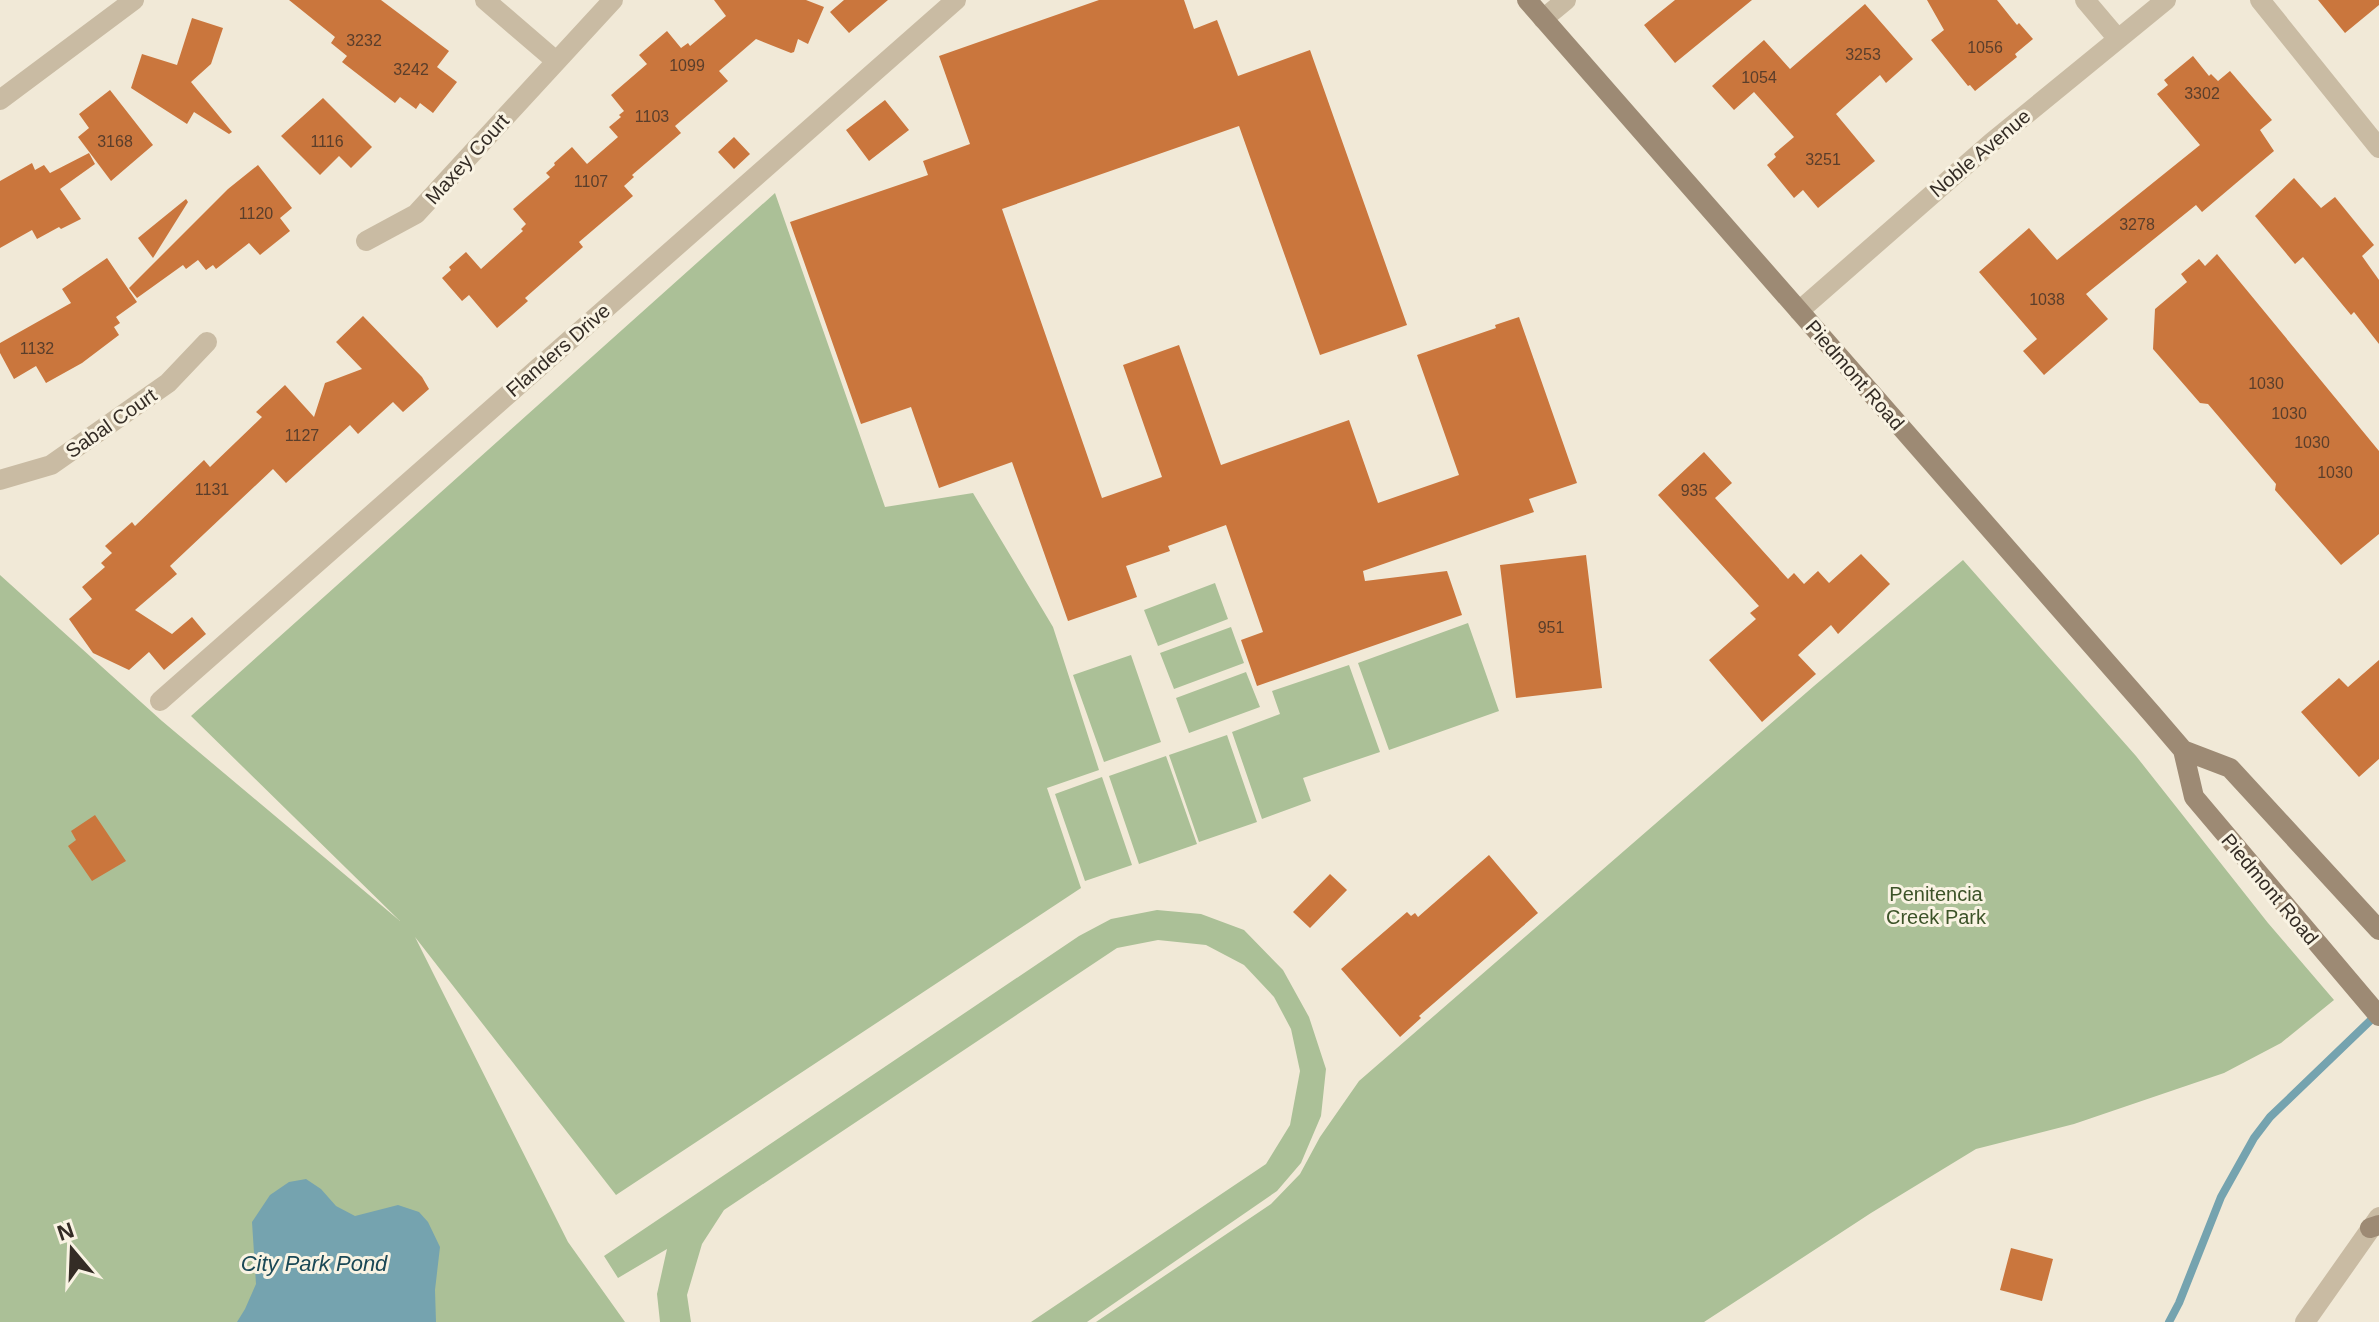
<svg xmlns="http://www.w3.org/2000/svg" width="2379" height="1322" font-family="Helvetica,sans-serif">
  <rect width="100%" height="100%" fill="#f1e9d7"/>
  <!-- green -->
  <path fill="#abc097" d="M775,193L885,507L973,493L1053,627L1099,770L1047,788L1081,888L616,1195L415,937L568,1242L625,1322H0V575L162,721L400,921L191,716Z
    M1963,560L2136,756L2268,923L2334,1000L2281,1043L2224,1073L2074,1124L1976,1149L1871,1213L1704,1322H1096L1271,1204L1300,1174L1320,1137L1359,1081L1814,686Z
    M1215,583L1228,619L1158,646L1144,610Z
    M1468,623L1499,711L1389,750L1358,663Z
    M1231,627L1244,663L1174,689L1160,653Z
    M1131,655L1161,742L1104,762L1073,675Z
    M1349,665L1380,752L1303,778L1311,801L1262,819L1232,732L1280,714L1272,691Z
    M1246,672L1260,707L1189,733L1176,698Z
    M1227,735L1257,822L1199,842L1169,755Z
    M1166,756L1197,844L1139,864L1109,776Z
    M1102,777L1132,865L1085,881L1055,794Z
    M1157,910L1201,914L1244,930L1283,970L1309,1017L1326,1069L1321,1116L1301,1163L1277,1191L1087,1322H1031L1266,1164L1290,1125L1300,1071L1291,1029L1274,997L1244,965L1206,945L1158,940L1117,948L724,1210L702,1244L687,1295L691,1322H660L657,1294L667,1249L618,1278L604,1256L1079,936L1111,919Z"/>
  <!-- water -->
  <path fill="#75a3af" d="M306,1179L321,1189L336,1206L355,1216L398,1205L419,1212L428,1222L440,1247L435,1290L436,1322H237L245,1309L256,1284L252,1222L270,1195L289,1182Z"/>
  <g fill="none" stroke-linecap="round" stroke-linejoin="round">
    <!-- stream -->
    <path stroke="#75a3af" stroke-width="8" d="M2169,1322L2179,1303L2221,1197L2254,1138L2270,1117L2375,1016"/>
  </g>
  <!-- building -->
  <path fill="#ca763d" d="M289,0H381L449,51L437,67L457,82L433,113L420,103L416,109L400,97L395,103L342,62L347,56L331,43L335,37Z
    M714,0H806L824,7L808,44L798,39L794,52L791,53L756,39L719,71L728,81L675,126L681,133L632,175L634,177L624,186L633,196L579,242L583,247L525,298L528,301L497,328L469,295L462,301L442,278L451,270L449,267L466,252L481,269L523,231L521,229L526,224L513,209L550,177L546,173L555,165L554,163L572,147L587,164L618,137L609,127L621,117L619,115L624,111L611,95L647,64L639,55L667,31L681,48L688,43L690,46L726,16Z
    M844,0H888L849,33L830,12Z
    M1099,0H1184L1194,29L1217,20L1238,76L1310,50L1407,325L1320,355L1239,126L1002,209L1102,498L1162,477L1123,365L1179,345L1221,465L1349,420L1378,503L1459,475L1417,355L1496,328L1495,325L1519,317L1577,483L1529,499L1534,512L1363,571L1365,581L1447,571L1462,615L1257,686L1241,640L1263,632L1226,525L1168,546L1170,551L1126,566L1137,597L1068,621L1012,462L939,488L911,407L861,424L790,222L928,175L923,161L970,144L939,56Z
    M1675,0H1752L1675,63L1644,25Z
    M1927,0H1997L2017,25L2019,23L2033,39L2015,54L2017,57L1975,91L1970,85L1968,86L1931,40L1944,30Z
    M2318,0H2379V5L2345,33Z
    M1865,4L1913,59L1886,83L1880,75L1836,114L1875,161L1818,208L1803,190L1794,198L1767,165L1776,157L1774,154L1794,137L1754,92L1734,110L1712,86L1764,40L1790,69Z
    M192,18L223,28L211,64L191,82L232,132L229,134L194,112L187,124L131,88L142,54L177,65Z
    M2193,56L2209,76L2211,74L2218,81L2230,71L2272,120L2260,130L2274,151L2202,212L2196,205L2086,294L2108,319L2044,375L2023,351L2037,339L1979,272L2029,228L2057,260L2200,145L2157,94L2168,85L2164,80Z
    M110,90L153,145L111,181L78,137L89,128L79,114Z
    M323,98L372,147L351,168L339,156L320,175L281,136Z
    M885,100L909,130L869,161L846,130Z
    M734,137L750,154L734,169L718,152Z
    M89,153L95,164L60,189L81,219L61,229L59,227L37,239L32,230L0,248V181L32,163L35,170L44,165L50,173Z
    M258,165L292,208L280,218L290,231L260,255L249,243L216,269L213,265L206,270L198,260L186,269L183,265L137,298L129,288L228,189Z
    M2294,178L2321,208L2335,197L2374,245L2362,256L2379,280V344L2354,312L2351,315L2303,257L2295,264L2255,216Z
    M186,199L188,202L153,258L138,238Z
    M2217,254L2379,451V534L2341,565L2275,490L2276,484L2208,404L2200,403L2153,349L2155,309L2187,282L2181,274L2199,259L2205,266Z
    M107,258L137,302L116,317L120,323L114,327L119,335L82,363L46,383L36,366L14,379L0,353V343L71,303L62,289Z
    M363,316L422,377L429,389L403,412L393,402L358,434L350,425L286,483L273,469L170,566L177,574L135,610L172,634L192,617L206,634L164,670L149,652L129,670L93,653L69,619L92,599L82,587L105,567L101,563L112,553L105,546L132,522L135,526L204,460L210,467L262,417L256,412L285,385L314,417L325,383L362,369L336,342Z
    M1704,452L1732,483L1715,498L1788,579L1794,573L1804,584L1818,571L1829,583L1861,554L1890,584L1838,634L1831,625L1798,655L1816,674L1762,722L1709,660L1756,619L1750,613L1759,606L1658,495Z
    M1586,555L1602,688L1516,698L1500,565Z
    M2379,660V759L2359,777L2301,712L2339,678L2348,687Z
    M95,815L126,861L92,881L68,846L76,840L71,831Z
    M1489,855L1538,913L1419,1016L1421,1018L1400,1037L1341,969L1407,912L1411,916L1415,913L1418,917Z
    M1330,874L1347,890L1310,928L1293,912Z
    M2011,1248L2053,1259L2042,1301L2000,1290Z"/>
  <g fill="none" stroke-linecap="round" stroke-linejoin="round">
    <!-- minor -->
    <path stroke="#c9bba3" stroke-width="20" d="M485,0L556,61
      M2085,0L2118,39
      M2260,0L2379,148
      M1543,19L1566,0
      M0,100L134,0
      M366,241L416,214L613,0
      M1799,311L1991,143L2166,0
      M0,480L51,465L168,383L207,342
      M160,701L956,0"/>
    <!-- tertiary -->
    <path stroke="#c9bba3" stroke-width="20" d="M2305,1322L2379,1217"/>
    <!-- secondary -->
    <path stroke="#9d8a74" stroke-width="20" d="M1527,0L2153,715L2183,750L2194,797L2379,1016
      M2183,750L2230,768L2379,930
      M2370,1228L2379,1225"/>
  </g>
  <g text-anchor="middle" stroke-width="6" stroke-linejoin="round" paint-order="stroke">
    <!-- number labels -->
    <g font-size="16" fill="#5a3e2b">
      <text x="364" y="46">3232</text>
      <text x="1985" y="53">1056</text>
      <text x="1863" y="60">3253</text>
      <text x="687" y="71">1099</text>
      <text x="411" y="75">3242</text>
      <text x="1759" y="83">1054</text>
      <text x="2202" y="99">3302</text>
      <text x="652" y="122">1103</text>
      <text x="115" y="147">3168</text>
      <text x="327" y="147">1116</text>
      <text x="1823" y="165">3251</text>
      <text x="591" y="187">1107</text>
      <text x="256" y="219">1120</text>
      <text x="2137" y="230">3278</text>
      <text x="2047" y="305">1038</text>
      <text x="37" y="354">1132</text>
      <text x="2266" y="389">1030</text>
      <text x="2289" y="419">1030</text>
      <text x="302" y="441">1127</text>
      <text x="2312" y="448">1030</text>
      <text x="2335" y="478">1030</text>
      <text x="212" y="495">1131</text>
      <text x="1694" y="496">935</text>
      <text x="1551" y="633">951</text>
    </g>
    <!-- street labels -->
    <g font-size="20" fill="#342c25" stroke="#f9f3e3">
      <text transform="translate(1980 153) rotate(-40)" y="7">Noble Avenue</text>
      <text transform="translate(467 159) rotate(-48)" y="7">Maxey Court</text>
      <text transform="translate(558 350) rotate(-41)" y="7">Flanders Drive</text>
      <text transform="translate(1855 375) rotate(49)" y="7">Piedmont Road</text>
      <text transform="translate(111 423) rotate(-35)" y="7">Sabal Court</text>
      <text transform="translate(2270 889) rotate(50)" y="7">Piedmont Road</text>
    </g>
    <!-- park labels -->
    <g font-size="20" fill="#3c5328" stroke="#f9f3e3">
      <text x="1936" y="901">Penitencia<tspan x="1936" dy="23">Creek Park</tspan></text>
    </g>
    <!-- water labels -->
    <g font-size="22" font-style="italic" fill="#1a4856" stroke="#f9f3e3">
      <text x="314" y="1271">City Park Pond</text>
    </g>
  </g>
  <!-- north arrow -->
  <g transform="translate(72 1250) rotate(341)" stroke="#f9f3e3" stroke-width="6" paint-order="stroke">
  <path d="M0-6L14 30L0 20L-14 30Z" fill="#342c25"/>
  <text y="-12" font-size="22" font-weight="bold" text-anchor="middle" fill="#342c25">N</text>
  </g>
</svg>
